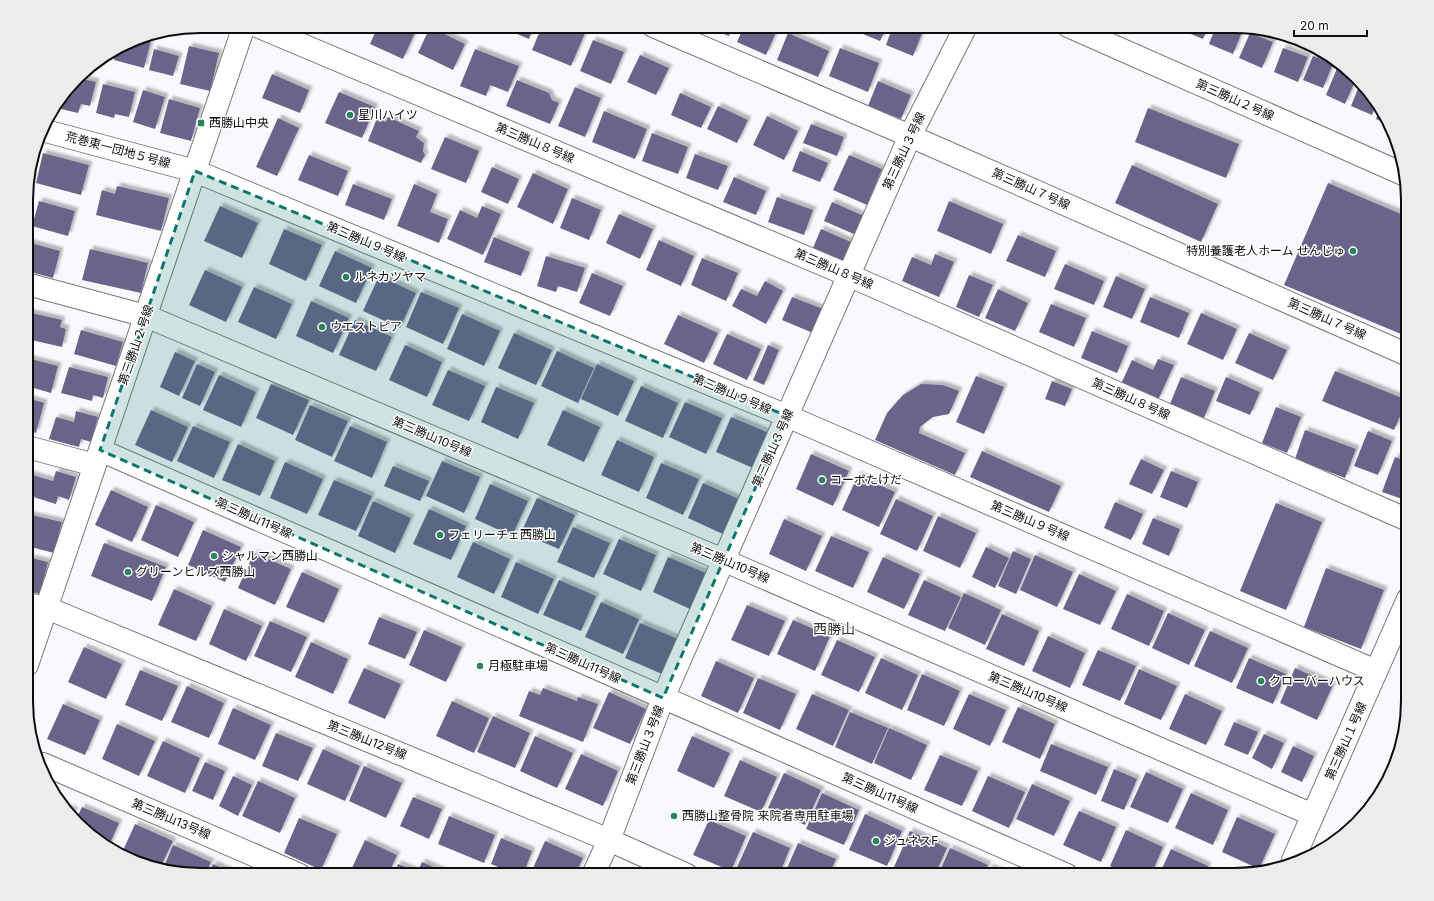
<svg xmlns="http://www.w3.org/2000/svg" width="1434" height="901" font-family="Inter,'Noto Sans JP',sans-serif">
  <defs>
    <filter id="shadow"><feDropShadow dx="3.5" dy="-3.5" stdDeviation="1" flood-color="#0004"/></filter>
  </defs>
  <rect width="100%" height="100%" fill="#f9f9fd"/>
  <!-- building -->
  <path fill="#6a648a" filter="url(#shadow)" d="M345,26H366L363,34Z
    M378,26H418L403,59L370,44Z
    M498,26H534L529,39Z
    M542,26H552L560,30L562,26H588L571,66L532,50Z
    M703,26H733L729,36Z
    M744,26H772L778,28L766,55L737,42Z
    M861,26H887L880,41L858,32Z
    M893,26H925L913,56L886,45Z
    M1171,26H1209L1203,39Z
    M1216,26L1244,27L1233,54L1209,44Z
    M430,27L465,44L453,70L418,53Z
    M788,33L829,51L818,77L777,60Z
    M1250,33L1273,42L1262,68L1239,58Z
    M150,36H152L144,68L114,60L116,50L134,39Z
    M593,40L624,52L611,84L580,71Z
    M189,46L219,53L210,91L180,84Z
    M840,48L879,63L868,92L829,76Z
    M1283,48L1308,57L1298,82L1274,72Z
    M154,49L179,56L173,76L149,70Z
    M475,49L519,66L508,92L490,85L486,96L460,86Z
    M640,55L669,68L656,95L627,82Z
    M1313,56L1333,64L1323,88L1303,80Z
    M1338,66L1342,67L1355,81L1345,104L1326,95Z
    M272,74L309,90L300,113L262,98Z
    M78,78L96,82L90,106L81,104L78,113L57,108L58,105Z
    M517,80L549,93L552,100L559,103L550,124L506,106Z
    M878,81L911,95L901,119L868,106Z
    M103,84L135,92L129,117L115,114L114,118L96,113Z
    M1359,86L1376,104L1372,115L1351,106Z
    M575,87L601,98L585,137L558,126Z
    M143,90L165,97L155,129L133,122Z
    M339,92L375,107L362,138L325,123Z
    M680,93L711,107L701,128L671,115Z
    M169,99L200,108L191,141L160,133Z
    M718,106L748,120L737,143L707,129Z
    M1148,108L1239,144L1226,178L1135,142Z
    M1380,108L1385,113L1388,124L1376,119Z
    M604,111L647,129L635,159L592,142Z
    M767,116L798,131L784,160L753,145Z
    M388,117L419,131L416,137L424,143L423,151L425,155L421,163L368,141L377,118L386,122Z
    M278,118L299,128L277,176L256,167Z
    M811,124L844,137L837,156L803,143Z
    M652,133L688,147L678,174L642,161Z
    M445,137L479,151L466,183L431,169Z
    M800,151L828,163L820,182L792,171Z
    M43,153L89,165L81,195L36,183Z
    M695,154L728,166L718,190L686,178Z
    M309,155L348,171L338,196L298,180Z
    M849,155L882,169L867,205L833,190Z
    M1132,165L1218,204L1201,242L1115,203Z
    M492,167L519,179L508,204L481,192Z
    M533,173L568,189L553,224L517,207Z
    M734,177L766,191L756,215L723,202Z
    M1328,183L1408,217V337L1284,285Z
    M353,184L392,199L384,220L345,205Z
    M414,184L437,194L430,212L448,219L439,243L397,226Z
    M117,186L169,198L161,231L96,215L102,190L115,194Z
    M777,197L813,210L804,235L768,222Z
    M572,198L601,210L589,240L560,228Z
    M39,201L75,211L68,236L32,226Z
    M949,201L1003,224L991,254L937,231Z
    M832,202L864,216L856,235L824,221Z
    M220,206L258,223L242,258L204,241Z
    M482,206L501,214L483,255L447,239L460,210L477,218Z
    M619,214L653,229L640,259L606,243Z
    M284,229L322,245L306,281L269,264Z
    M821,229L851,242L843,261L813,248Z
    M1018,235L1056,251L1045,277L1006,261Z
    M494,237L530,252L521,276L484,262Z
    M659,240L694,256L681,286L646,270Z
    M27,242L60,251L53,278L27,271Z
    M90,249L148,263L141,293L82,280Z
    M335,251L372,268L356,303L319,286Z
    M935,254L954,262L939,297L902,281L912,257L931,265Z
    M546,256L585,268L577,292L558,286L556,292L537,286Z
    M702,258L738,273L726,301L691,285Z
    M1065,264L1104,281L1094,305L1054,289Z
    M205,270L242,287L226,322L189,305Z
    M592,273L623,286L610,316L579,303Z
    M969,275L993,285L979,317L956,307Z
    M379,276L416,293L400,328L363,311Z
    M1116,276L1145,289L1132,319L1103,307Z
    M765,281L783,291L766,324L732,306L741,289L757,296Z
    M254,287L292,304L276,339L238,322Z
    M998,289L1028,303L1015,331L985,318Z
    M421,292L459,308L443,344L406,327Z
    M792,297L823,309L813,333L782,320Z
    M1150,297L1189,313L1179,338L1140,322Z
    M311,301L349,318L333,353L296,336Z
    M1051,304L1086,318L1074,347L1039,332Z
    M27,312L62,320L60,327L66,329L62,347L27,339Z
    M1201,313L1237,329L1223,360L1187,344Z
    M462,314L500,331L484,366L447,349Z
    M678,315L718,333L704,363L664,344Z
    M355,320L392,337L376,371L339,355Z
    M81,330L123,342L116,366L74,354Z
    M1092,331L1128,346L1117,373L1081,358Z
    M514,333L552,350L536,385L498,368Z
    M1249,333L1287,350L1273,380L1235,363Z
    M727,334L761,349L747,380L713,364Z
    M405,345L442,362L427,397L389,380Z
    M768,345L779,350L764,385L753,380Z
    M557,351L594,368L578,403L541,386Z
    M175,352L195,361L179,396L160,387Z
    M27,358L58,366L51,393L27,386Z
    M1158,359L1174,365L1158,400L1121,384L1132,360L1153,370Z
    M197,364L215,372L200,406L182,398Z
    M597,364L634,381L618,416L581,399Z
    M69,367L108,377L103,398L93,395L92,401L61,393Z
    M448,370L485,386L469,421L432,405Z
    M1335,371L1407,400L1394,430L1322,401Z
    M219,375L256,392L241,427L203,410Z
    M976,376L1004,387L984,434L956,422Z
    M1181,377L1215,391L1204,418L1170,404Z
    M1226,377L1260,392L1250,415L1216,401Z
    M1052,381L1072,389L1065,406L1045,399Z
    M271,384L309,400L293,435L256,418Z
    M921,384L943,385L959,391L949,414L933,417L920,427L919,433L965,453L955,475L875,440L887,413L903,395Z
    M641,386L678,403L663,438L625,421Z
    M496,387L534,403L518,439L481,422Z
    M27,398L44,403L36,433L27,431Z
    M685,402L722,418L706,454L669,437Z
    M310,405L348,421L332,457L295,440Z
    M1276,407L1301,417L1287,453L1262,443Z
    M151,410L188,427L172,462L135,445Z
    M563,410L600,427L584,462L547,445Z
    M76,411L98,417L91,442L81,439L79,447L49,439L56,417L74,422Z
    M731,417L769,433L753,468L716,452Z
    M193,426L230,442L214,478L177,461Z
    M350,426L387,442L372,478L334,461Z
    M1305,430L1356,449L1345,478L1295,459Z
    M1368,431L1392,441L1378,475L1354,466Z
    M617,440L654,457L639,492L601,475Z
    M238,444L275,461L260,496L222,480Z
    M982,451L1061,486L1049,512L970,477Z
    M811,454L849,471L833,506L796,489Z
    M1395,457L1408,462V501L1382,492Z
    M1141,459L1164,470L1152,494L1129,484Z
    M442,461L480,477L464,513L426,496Z
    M285,462L323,479L307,514L270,498Z
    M661,463L699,479L683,515L646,498Z
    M393,466L429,481L420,501L384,486Z
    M56,471L76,477L69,500L58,496L56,504L27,495V480L29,474L53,481Z
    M1171,471L1198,482L1187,508L1160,497Z
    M858,475L895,492L879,527L842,510Z
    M334,480L372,496L356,531L318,515Z
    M703,483L741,500L725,535L688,518Z
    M490,484L528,501L512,536L475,519Z
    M111,490L148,507L132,542L95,525Z
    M537,498L575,515L559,549L521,533Z
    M896,499L933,516L917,551L880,534Z
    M373,501L411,518L395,553L358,536Z
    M1115,502L1143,514L1131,540L1104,528Z
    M1276,503L1322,522L1286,610L1240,591Z
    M156,505L194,522L178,557L141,540Z
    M429,509L466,526L451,560L413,544Z
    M27,514L62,522L54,553L27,546Z
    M938,516L976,533L960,568L923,551Z
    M1153,518L1180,529L1169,556L1142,544Z
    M784,519L822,536L806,571L769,554Z
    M573,527L610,543L594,578L557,562Z
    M203,530L241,547L225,582L188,565Z
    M831,536L869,552L853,588L815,571Z
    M619,539L656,555L641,591L603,574Z
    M473,542L510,559L494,594L457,577Z
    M104,543L166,567L152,601L91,576Z
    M986,547L1009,558L995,588L972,577Z
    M1013,551L1031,559L1016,594L998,586Z
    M254,553L291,569L275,605L238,588Z
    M1035,555L1073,572L1057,607L1020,590Z
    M668,557L706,573L690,609L653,592Z
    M883,557L920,574L904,609L867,592Z
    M31,558L48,562L40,594L27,591V569Z
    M516,562L554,579L538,614L501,597Z
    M1326,568L1384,590L1361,649L1304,627Z
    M302,572L339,589L324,623L286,607Z
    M1079,574L1116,591L1100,625L1063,609Z
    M559,580L596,596L581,631L543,615Z
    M924,580L961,597L945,631L908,615Z
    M174,589L212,606L196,641L158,625Z
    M964,593L1001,610L985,645L948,628Z
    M1127,594L1164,611L1149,646L1111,629Z
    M601,602L639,619L623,654L585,637Z
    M747,605L785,621L769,656L731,640Z
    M224,609L262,626L246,661L209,644Z
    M1168,613L1205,630L1189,665L1152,648Z
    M1002,614L1039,631L1024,666L986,649Z
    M379,617L417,632L405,659L368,644Z
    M793,620L830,636L815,671L777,654Z
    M270,621L307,637L291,672L254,656Z
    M640,623L678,639L662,674L625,658Z
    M424,630L462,647L446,682L409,665Z
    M1210,631L1248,648L1232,683L1194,666Z
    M1048,636L1085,653L1070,688L1032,671Z
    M837,640L875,657L859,692L821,675Z
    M311,642L348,659L333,694L295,677Z
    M84,647L122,664L106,699L68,682Z
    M1098,650L1136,666L1120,701L1082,685Z
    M881,658L918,675L902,710L865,693Z
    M1249,658L1286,674L1273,704L1236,688Z
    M716,661L754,678L738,713L701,696Z
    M364,668L401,684L385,719L348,703Z
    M1295,668L1333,685L1317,720L1280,703Z
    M1139,669L1177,686L1161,720L1124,704Z
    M140,670L178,686L162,721L125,705Z
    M922,674L960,691L944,726L907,710Z
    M758,678L796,694L780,730L743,713Z
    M187,686L224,703L209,738L171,722Z
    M543,688L577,701L578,697L598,704L583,742L519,716L529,691L540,695Z
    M609,692L646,709L630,744L593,728Z
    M812,694L849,710L833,746L796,729Z
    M969,694L1006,710L990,746L953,729Z
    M1185,694L1222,711L1206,745L1169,729Z
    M452,701L489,718L474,753L436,736Z
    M63,704L100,720L85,755L47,739Z
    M1018,707L1055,724L1040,759L1002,742Z
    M233,708L271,725L255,760L218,744Z
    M850,712L888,728L872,764L835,747Z
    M493,716L530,733L515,768L477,752Z
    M1234,722L1258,732L1248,755L1224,745Z
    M117,724L155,741L139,776L102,759Z
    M889,728L927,745L911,780L874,763Z
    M276,733L313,748L298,781L262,766Z
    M1264,734L1284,743L1272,769L1252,758Z
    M535,736L573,753L557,788L520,771Z
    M692,736L730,753L714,788L677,771Z
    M163,741L200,758L185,793L147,776Z
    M1051,744L1108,767L1096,795L1040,771Z
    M1293,746L1314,756L1302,782L1281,772Z
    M323,749L360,766L345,801L307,784Z
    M581,754L618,771L603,806L565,789Z
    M940,755L978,771L962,806L924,790Z
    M740,760L777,777L761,812L724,796Z
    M205,762L225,771L213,800L192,791Z
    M364,766L402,783L386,818L349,801Z
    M1114,769L1137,779L1124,810L1101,801Z
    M1146,772L1183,789L1168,823L1130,807Z
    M784,773L821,790L805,825L768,808Z
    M233,776L252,785L238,816L219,806Z
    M988,776L1025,792L1009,828L972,811Z
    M258,781L295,798L280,833L242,816Z
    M1032,784L1070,801L1054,836L1016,819Z
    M822,793L859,810L844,845L806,829Z
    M1191,793L1228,810L1213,845L1175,828Z
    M413,797L442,809L429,839L400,826Z
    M64,806L75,811L73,815Z
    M82,807L119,823L108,848L104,846L76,819Z
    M1079,811L1116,827L1101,862L1063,845Z
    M865,814L902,831L887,866L849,850Z
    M449,816L495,835L484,863L438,844Z
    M1237,817L1275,834L1259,869L1222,852Z
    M299,818L337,834L321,870L284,853Z
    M709,820L746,836L731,871L693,855Z
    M135,824L173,841L160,868L144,866L121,855Z
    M1126,830L1163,847L1151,875H1130L1110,866Z
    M910,831L947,848L935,875H913L894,867Z
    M753,832L790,848L779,875H755L737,867Z
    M501,838L532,851L523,875H518L491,864Z
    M365,840L397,855L388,875H361L351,870Z
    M545,841L583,858L575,875H530Z
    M798,843L836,859L829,875H784Z
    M173,845L211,862L205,875L163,869Z
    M950,848L988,865L983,875H938Z
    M1171,849L1208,866L1204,875H1159Z
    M422,862L451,875H416Z
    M213,864L238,875H208Z
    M398,864L415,871L414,875H393Z
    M990,867L1006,875H986Z"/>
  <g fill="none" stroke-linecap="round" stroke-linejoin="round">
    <defs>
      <path id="minor" d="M257,26L848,275L1408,520
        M653,26L910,136L1408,355
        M1068,26L1403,174
        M42,130L195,171L787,416L1376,671
        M27,284L146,316L723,560L1313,815
        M27,447L95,465
        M100,450L1067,875
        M27,604L47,608L609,840L687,875
        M27,665L244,26
        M43,764L300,875
        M1293,860L1408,599
        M593,875L609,840L663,698L910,136L966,26"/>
    </defs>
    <!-- minor casing -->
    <use href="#minor" stroke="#78787b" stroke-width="24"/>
    <!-- minor -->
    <use href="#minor" stroke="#fff" stroke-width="22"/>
  </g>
  <!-- marked area -->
  <path fill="#0f766e" fill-opacity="0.2" stroke="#0f766e" stroke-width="3" stroke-dasharray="8 5" stroke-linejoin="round" d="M195,171L787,416L663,698L100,450Z"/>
  <!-- markers -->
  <g fill="#2a855b" stroke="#fff" stroke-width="1.5">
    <circle cx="350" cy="115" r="4"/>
    <rect x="197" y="119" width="8" height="8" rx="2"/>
    <circle cx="1353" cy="251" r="4"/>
    <circle cx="346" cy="277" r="4"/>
    <circle cx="322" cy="327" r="4"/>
    <circle cx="822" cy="480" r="4"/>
    <circle cx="440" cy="535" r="4"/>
    <circle cx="214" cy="556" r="4"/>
    <circle cx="128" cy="572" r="4"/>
    <circle cx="480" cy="666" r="4"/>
    <circle cx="1261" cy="681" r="4"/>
    <circle cx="674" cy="816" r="4"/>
    <circle cx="876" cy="841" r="4"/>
  </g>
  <g text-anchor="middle" stroke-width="3" stroke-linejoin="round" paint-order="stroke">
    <!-- street labels -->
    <g font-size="12" fill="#0c0c0d" stroke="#fff">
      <text transform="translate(1235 100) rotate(24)" y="4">第三勝山２号線</text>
      <text transform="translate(535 143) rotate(23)" y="4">第三勝山８号線</text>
      <text transform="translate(118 150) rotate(15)" y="4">荒巻東一団地５号線</text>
      <text transform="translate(904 151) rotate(-65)" y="4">第三勝山３号線</text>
      <text transform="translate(1031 189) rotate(24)" y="4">第三勝山７号線</text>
      <text transform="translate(366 242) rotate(23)" y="4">第三勝山９号線</text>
      <text transform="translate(834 269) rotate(23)" y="4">第三勝山８号線</text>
      <text transform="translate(1327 319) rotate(24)" y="4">第三勝山７号線</text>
      <text transform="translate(136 345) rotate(-71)" y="4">第三勝山２号線</text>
      <text transform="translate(732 394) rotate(23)" y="4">第三勝山９号線</text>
      <text transform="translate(1131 399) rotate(24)" y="4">第三勝山８号線</text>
      <text transform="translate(432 437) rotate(23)" y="4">第三勝山10号線</text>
      <text transform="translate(773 448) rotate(-66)" y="4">第三勝山３号線</text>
      <text transform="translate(254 518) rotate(24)" y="4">第三勝山11号線</text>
      <text transform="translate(1030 521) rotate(23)" y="4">第三勝山９号線</text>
      <text transform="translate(730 563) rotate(23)" y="4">第三勝山10号線</text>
      <text transform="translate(583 663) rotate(24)" y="4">第三勝山11号線</text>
      <text transform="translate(1028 692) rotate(23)" y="4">第三勝山10号線</text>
      <text transform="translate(367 740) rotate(22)" y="4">第三勝山12号線</text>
      <text transform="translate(1346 741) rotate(-66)" y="4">第三勝山１号線</text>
      <text transform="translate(645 745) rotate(-69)" y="4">第三勝山３号線</text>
      <text transform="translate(880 793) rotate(24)" y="4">第三勝山11号線</text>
      <text transform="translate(171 819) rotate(23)" y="4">第三勝山13号線</text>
    </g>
    <!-- poi labels -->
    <g font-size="12" fill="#0c0c0d" stroke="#fff" text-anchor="start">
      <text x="358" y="119">星川ハイツ</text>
      <text x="209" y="127">西勝山中央</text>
      <text x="1345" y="255" text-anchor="end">特別養護老人ホーム せんじゅ</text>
      <text x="354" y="281">ルネカツヤマ</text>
      <text x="330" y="331">ウエストピア</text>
      <text x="830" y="484">コーポたけだ</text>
      <text x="448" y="539">フェリーチェ西勝山</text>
      <text x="222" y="560">シャルマン西勝山</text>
      <text x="136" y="576">グリーンヒルズ西勝山</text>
      <text x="488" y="670">月極駐車場</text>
      <text x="1269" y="685">クローバーハウス</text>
      <text x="682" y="820">西勝山整骨院 来院者専用駐車場</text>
      <text x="884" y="845">ジュネスF</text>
    </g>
    <!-- quarter labels -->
    <g font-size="14" fill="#353438" stroke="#fff">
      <text x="834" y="634">西勝山</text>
    </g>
  </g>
  <!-- crop -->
  <path d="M0 0H1434V901H0ZM200 33H1234A167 167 0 0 1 1401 200V701A167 167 0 0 1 1234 868H200A167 167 0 0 1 33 701V200A167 167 0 0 1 200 33Z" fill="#ececec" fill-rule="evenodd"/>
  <path fill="none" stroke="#0c0c0d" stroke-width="2" d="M200 33H1234A167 167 0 0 1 1401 200V701A167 167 0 0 1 1234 868H200A167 167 0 0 1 33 701V200A167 167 0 0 1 200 33Z"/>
  <!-- scale -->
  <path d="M1294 30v6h73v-6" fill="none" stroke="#0c0c0d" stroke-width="2"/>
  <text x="1300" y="30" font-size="12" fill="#0c0c0d" stroke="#ffffff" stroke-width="3" paint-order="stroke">20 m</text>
</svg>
